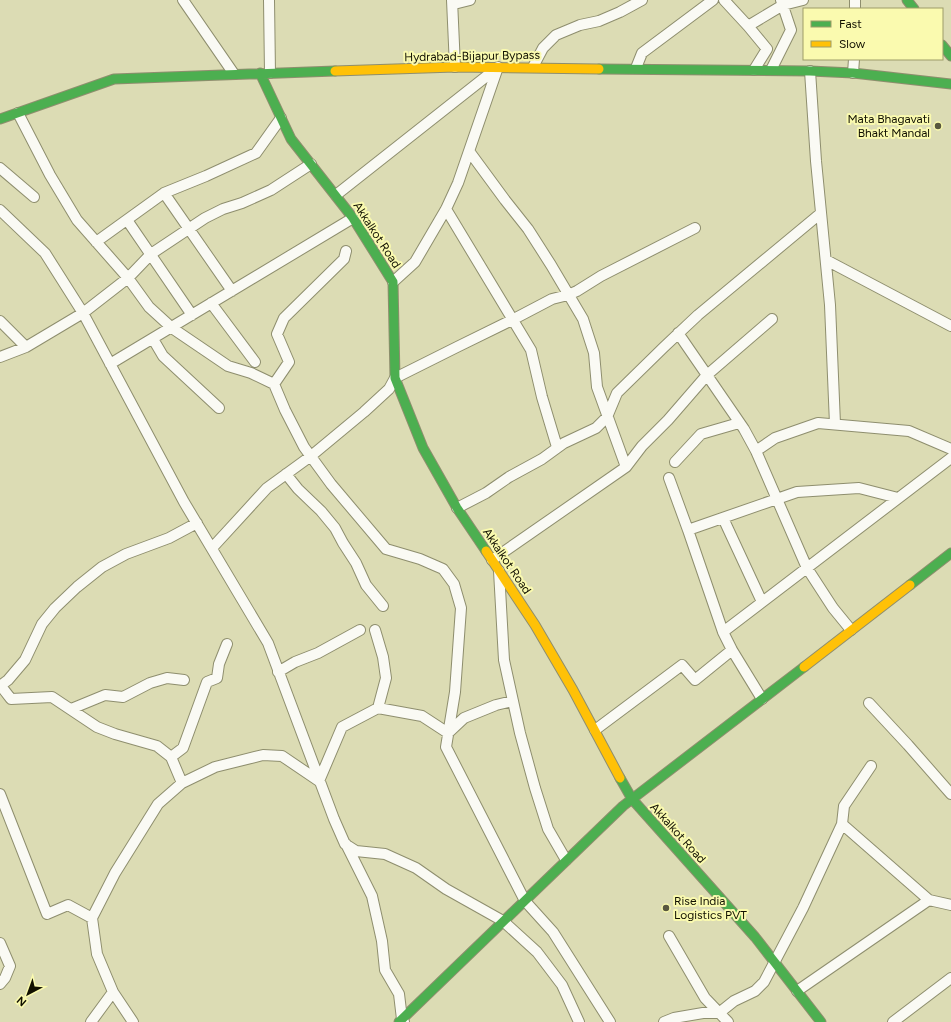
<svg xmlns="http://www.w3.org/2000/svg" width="951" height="1022" font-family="Figtree,sans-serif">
  <rect width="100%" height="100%" fill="#dcdcb4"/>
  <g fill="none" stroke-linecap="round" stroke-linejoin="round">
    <defs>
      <path id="street" d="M183,0L234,74
        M269,0L270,73
        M452,0L455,67
        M724,0L748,26L767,49L754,70
        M454,4L470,0
        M855,9V0
        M748,26L783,5L803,0
        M533,67L543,48L556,35L580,25L599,21L620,12L642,0
        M636,68L642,53L713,0
        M771,70L791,30L781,0
        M810,71L816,161L830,305L835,424
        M853,73L854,59
        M18,113L50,175L77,220L128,278L149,307L172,328L228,366L251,373L274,384L285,410L304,447L331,484L386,549L420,559L443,569L454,584L461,608L455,692L446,747L525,901L553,932L610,1022
        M469,151L505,200L528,229L551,265L583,319L594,353L597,387L626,467
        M0,168L34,197
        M164,193L232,291
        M336,195L497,68
        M446,209L531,350L542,397L557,447
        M0,210L45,253L83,313L184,502L268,643L334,819L345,844L356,851L385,854L416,868L446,889L503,921L537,952L562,985L579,1022
        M127,220L192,315
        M96,242L164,193L206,176L256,153L281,118
        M826,260L951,326
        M393,282L415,262L446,209L458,183L498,67
        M211,303L255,362
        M0,321L26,347
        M678,333L744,429L756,451L807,568L833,608L851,630
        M153,339L163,356L219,408
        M0,357L26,347L83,313L128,278L151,254L205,218L223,209L242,203L271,190L311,164
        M110,364L353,218
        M274,384L289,362L277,334L284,318L344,259L346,251
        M756,451L775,438L818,423L909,431L951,449
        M675,462L701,434L739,423
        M286,474L298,489L321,511L335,528L343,543L356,563L366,585L383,606
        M669,478L688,530
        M457,508L486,493L509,477L542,459L564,443L596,428L607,417L617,393L664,347L698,315L821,213
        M723,518L762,602
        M212,548L267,488L311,456L364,412L389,389L395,378L457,347L512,320L552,299L568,295L577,291L601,276L695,228
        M492,560L626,467L642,446L668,420L707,375L772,319
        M499,571L504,660L520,733L535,788L548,829L566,860
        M375,630L383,657L386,678L378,708
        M723,632L688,530L797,492L859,488L898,498
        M278,672L295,662L318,653L360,630
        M0,686L8,680L25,660L42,624L55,608L77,587L102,567L126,554L169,538L197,523
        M1,686L11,699L52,697L97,727L115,734L157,746L171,757L182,783
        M762,699L732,650L723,632L951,458
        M869,703L908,745L951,794
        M71,709L105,695L123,697L150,683L167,678L184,680
        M595,730L682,665L695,680L732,650
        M171,757L183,748L207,682L217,678L219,664L227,644
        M0,794L47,914L68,905L92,918
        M842,824L929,900L951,905
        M346,844L372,896L382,941L385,970L399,994L402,1019L404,1022
        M669,936L705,998L728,1022
        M0,943L10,966L5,978L0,984
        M797,991L929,900
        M91,1022L113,992
        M133,1022L113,992L97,954L92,918L115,873L158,804L182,783L215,767L263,755L282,756L319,781L342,727L378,708L422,716L448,733L464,718L496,705L513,701
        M664,1022L674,1018L703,1013H719L734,1001L755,991L764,982L803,908L842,824L844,806L871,766
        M893,1022L951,978"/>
      <path id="fast" d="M907,0L914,9
        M942,45L951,56
        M599,69L810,71L853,73L951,84
        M260,73L291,139L353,218L393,282L395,378L423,448L457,508L486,551
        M0,119L114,79L335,71
        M910,585L951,553
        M620,778L632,799L755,937L821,1022
        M399,1022L623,806L804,667"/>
      <path id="slow" d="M335,71L455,67L599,69
        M486,551L535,625L573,690L620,778
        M804,667L910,585"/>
    </defs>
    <!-- street casing -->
    <use href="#street" stroke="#8e8e6e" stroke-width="12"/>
    <!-- fast casing -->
    <use href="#fast" stroke="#8e8e6e" stroke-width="11"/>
    <!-- slow casing -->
    <use href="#slow" stroke="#8e8e6e" stroke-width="11"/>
    <!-- street -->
    <use href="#street" stroke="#fafaf4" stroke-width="10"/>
    <!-- fast -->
    <use href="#fast" stroke="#4caf50" stroke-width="9"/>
    <!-- slow -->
    <use href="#slow" stroke="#ffc107" stroke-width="9"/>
  </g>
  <!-- markers -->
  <g fill="#58573f" stroke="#fafaaf" stroke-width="1.5">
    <circle cx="938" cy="126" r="4"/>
    <circle cx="666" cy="908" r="4"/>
  </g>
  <g text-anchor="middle" stroke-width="4" stroke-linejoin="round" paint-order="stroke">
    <!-- street labels -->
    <g font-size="12" fill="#111000" stroke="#fafaaf">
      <text transform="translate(472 56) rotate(-1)" y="4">Hydrabad-Bijapur Bypass</text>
      <text transform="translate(377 235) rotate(57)" y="4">Akkalkot Road</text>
      <text transform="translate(507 561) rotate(56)" y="4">Akkalkot Road</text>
      <text transform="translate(678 833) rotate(48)" y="4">Akkalkot Road</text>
    </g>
    <!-- poi labels -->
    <g font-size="12" fill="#111000" stroke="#fafaaf" text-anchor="end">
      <text x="930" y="123">Mata Bhagavati<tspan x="930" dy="14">Bhakt Mandal</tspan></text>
      <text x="674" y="905" text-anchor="start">Rise India<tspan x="674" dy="14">Logistics PVT</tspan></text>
    </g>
  </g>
  <!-- legend -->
  <rect x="803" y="8" width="140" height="52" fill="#fafaaf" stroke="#9d9c69"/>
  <rect x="811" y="21" width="20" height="6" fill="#4caf50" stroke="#9d9c69"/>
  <text x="839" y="28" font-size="12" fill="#111000">Fast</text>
  <rect x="811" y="41" width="20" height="6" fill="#ffc107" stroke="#9d9c69"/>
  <text x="839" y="48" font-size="12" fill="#111000">Slow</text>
  <!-- north arrow -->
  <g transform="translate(28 994) rotate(221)" stroke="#fafaaf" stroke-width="3" paint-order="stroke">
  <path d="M0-3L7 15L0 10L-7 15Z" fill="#111000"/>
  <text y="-6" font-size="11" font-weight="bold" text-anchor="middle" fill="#111000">N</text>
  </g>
</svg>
